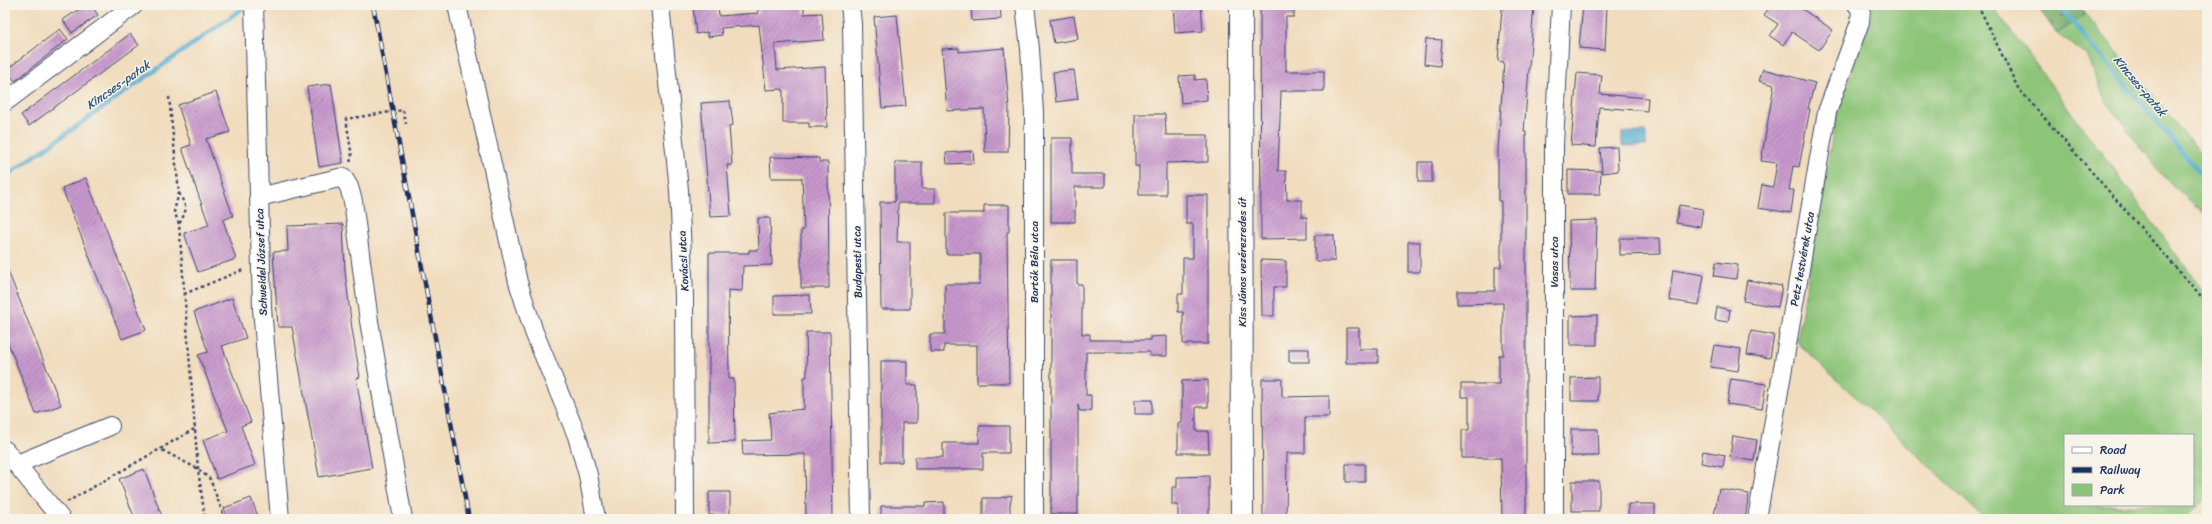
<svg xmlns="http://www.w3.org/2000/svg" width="2212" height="524" font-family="Sriracha,sans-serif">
  <defs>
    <pattern id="forest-firs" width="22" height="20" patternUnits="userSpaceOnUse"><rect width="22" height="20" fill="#71aa68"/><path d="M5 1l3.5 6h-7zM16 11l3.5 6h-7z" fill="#5c8b59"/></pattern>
    <pattern id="water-waves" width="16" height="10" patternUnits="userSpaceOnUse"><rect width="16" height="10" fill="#55afd3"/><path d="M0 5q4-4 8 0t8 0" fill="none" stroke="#468fae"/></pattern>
    <pattern id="building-hatch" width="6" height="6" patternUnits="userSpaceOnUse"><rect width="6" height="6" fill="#c797cc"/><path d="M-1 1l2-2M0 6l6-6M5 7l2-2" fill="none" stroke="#a17ca9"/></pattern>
  </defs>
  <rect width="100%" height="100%" fill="#f7f3e8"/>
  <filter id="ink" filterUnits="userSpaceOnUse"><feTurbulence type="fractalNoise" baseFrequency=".025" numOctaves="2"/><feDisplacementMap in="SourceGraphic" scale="8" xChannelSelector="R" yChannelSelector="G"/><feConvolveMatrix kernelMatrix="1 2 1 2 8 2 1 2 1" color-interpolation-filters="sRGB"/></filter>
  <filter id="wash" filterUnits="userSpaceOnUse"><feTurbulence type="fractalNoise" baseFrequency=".012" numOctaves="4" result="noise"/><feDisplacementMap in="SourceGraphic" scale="16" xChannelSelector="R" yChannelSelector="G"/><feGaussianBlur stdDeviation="0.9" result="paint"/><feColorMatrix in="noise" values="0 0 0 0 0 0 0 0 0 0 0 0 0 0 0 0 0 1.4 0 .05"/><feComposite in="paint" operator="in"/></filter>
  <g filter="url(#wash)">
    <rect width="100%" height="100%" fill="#f1dcbd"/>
    <!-- green -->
    <path fill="#8cc478" stroke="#547a6b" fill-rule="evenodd" d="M1871,5H1992L2207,296V496L2183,519H1985L1797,342L1836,116L1873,10ZM2065,435H2193V505H2065Z
      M2086,14L2207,162V216L2166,179L2106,102L2087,55L2057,34Z"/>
    <!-- forest -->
    <path fill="url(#forest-firs)" stroke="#466c63" d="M2036,5H2081L2086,14L2057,34Z"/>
    <!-- water -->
    <path fill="url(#water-waves)" stroke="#386f98" d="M1622,132H1646V146H1622Z"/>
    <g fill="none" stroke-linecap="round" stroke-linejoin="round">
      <!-- stream -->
      <path stroke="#55afd3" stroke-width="4.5" d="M2058,5L2207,181
        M5,177L242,9"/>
    </g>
    <g id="blocks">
      <!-- building -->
      <path fill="url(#building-hatch)" d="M85,5H91L98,15L72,33L63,20Z
        M718,5L719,16L758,13V6L774,5H804V14L822,13L824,40L775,44L777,70L825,67L827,127H809V123H783V89L766,90L759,25L721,28L722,35L708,37L707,32L696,34L693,7Z
        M971,5H1000L1001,19L972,21Z
        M1173,5H1201L1203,31L1175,33Z
        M1260,5H1294V17H1286V71H1324V91H1281L1278,171H1286L1287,200H1302V217H1307V238L1261,239Z
        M1507,5H1534L1524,132H1526V519H1502L1501,458H1462V430H1469V397H1461V384H1499V355H1503V303L1457,304V291H1495V267H1501V201H1498V150L1504,62L1498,61L1502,8H1506Z
        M1583,5H1607L1605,50L1579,48Z
        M1771,5H1796L1833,30L1819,50L1792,32L1783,45L1770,36L1778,24L1764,15Z
        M897,15L906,106L882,108L874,17Z
        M1074,16L1078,39L1054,43L1050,20Z
        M60,29L68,39L15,81L6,70Z
        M130,34L139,45L29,126L21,115Z
        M1426,39L1442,40L1440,66L1424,64Z
        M959,48V52L1004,48L1009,107L1008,152H985L984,109L947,111L942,49Z
        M1763,69L1815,83L1808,108L1810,109L1799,167L1793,166L1789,190H1794L1791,213L1758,208L1762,185L1773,187L1777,163L1761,161L1774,85L1759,81Z
        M1074,70L1078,99L1056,102L1053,72Z
        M1577,73L1602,75L1600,94L1648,98L1647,111L1599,107L1596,147L1571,145Z
        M1195,75V80L1206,79L1207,100L1181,103L1179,76Z
        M331,84L343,163L319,167L307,87Z
        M216,92L230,132L206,139L233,216L223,220L236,259L198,272L184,233L209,225L182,148L191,145L178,105Z
        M730,101L733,125L729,126L732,165H727L731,216L710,217L701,103Z
        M1135,114H1165L1166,135H1208V162L1166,163V195H1139V166H1135Z
        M1051,138H1072V174H1105V187H1075V222H1051Z
        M1617,147L1618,171L1602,173L1600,148Z
        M973,151L974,163L947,164L946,153Z
        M770,157L819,158V162H828L829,288H801V230H804L802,178H771Z
        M895,162H922V189H935V203H898L897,242H910V309H881L880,202H895Z
        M1418,162H1432V182H1418Z
        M1568,170L1601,171L1600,194H1568Z
        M86,178L146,330L122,339L62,188Z
        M1186,195H1208V344H1183V312H1178V294H1183V258H1193V224H1186Z
        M984,205H1009V232H1007L1009,383H977V345H944V352H930V334H945V284H980V254H946V213H984Z
        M1679,205L1703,209L1700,227L1676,223Z
        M758,218H770L772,265L743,266L742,291L728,290L729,379H734L735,442L709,443V253H749V250H759Z
        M1597,220L1595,291H1570L1569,221Z
        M343,224L345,271L352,329L360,377L356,378L372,468L319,477L292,327H278L273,252L288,251L287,226Z
        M1315,235H1334L1335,261H1315Z
        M1620,238H1660L1661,254L1620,255Z
        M1408,242H1420V272H1408Z
        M1051,260H1077V284H1082V334H1090V340H1150V337L1167,336V356H1150V352H1086V395H1091V411H1080L1078,405V514H1051Z
        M1261,260L1286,261V287H1274V316H1262Z
        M1716,262L1738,265L1736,279L1714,276Z
        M6,266L61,405L36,414L5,335Z
        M1673,270L1704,275L1699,305L1669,300Z
        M1747,280L1782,286L1778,307L1743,301Z
        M810,295L811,314H774V296Z
        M232,298L246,338L222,346L251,422L241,426L255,465L217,479L203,440L228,431L198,355L208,352L194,312Z
        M1717,307L1730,310L1728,322L1715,320Z
        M1597,315V345H1570V316Z
        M1346,328H1359V349H1378V363H1346Z
        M1751,331L1774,335L1770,358L1747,355Z
        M806,332H830L833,517L806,518L805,454L743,455L742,441L771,440L769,413L804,409V377H807Z
        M1714,345L1741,349L1738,371L1710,367Z
        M1289,349H1309V362H1289Z
        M881,361H907V385H917V423H902V462H881Z
        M1598,377V401H1571V378Z
        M1262,379H1282V397L1329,396V417H1305V453H1287L1286,519H1263Z
        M1731,379L1766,384L1762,409L1727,404Z
        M1208,380V407H1196V431H1208L1209,453H1178V423H1182V381Z
        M1135,400H1152V414H1135Z
        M979,426H1009V453H983V469H915V457H943V443H979Z
        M1571,429H1598L1599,456H1571Z
        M1733,436L1757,440L1754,461L1730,457Z
        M1703,451L1725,455L1723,467L1701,463Z
        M1346,464H1365V482H1346Z
        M144,469L163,519H135L119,479Z
        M1209,476V519H1178V505H1172V487H1177V477Z
        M1572,481H1599V511H1572Z
        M1719,489L1749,494L1745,519L1714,515Z
        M709,492H730V515H709Z
        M1012,495L1010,505V519H983V498H1000Z
        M251,498L259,519H228L224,508Z
        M944,502V519H881V506H925V503Z
        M1628,504H1655V519H1628Z"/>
    </g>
  </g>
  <g filter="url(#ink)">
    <use href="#blocks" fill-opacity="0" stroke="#3b496c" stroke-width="1"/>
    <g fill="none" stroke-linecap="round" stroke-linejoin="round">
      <defs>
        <path id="minor" d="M254,5L262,308L280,519
          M457,5L518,282L534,332L577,436L588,475L596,519
          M660,5L679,190L684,296L685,519
          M850,5L852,24L861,519
          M1025,5L1030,49L1034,113V519
          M5,102L134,5
          M259,197L343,177L349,187L353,201L369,321L403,519
          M5,450L61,519
          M17,464L110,426
          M1554,519V145L1561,5
          M1757,519L1827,112L1860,22L1861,9L1857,5"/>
        <path id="major" d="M1241,5L1242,519"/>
      </defs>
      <!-- minor casing -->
      <use href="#minor" stroke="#3b496c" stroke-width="20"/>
      <!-- major casing -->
      <use href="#major" stroke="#3b496c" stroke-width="24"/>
      <!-- path -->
      <path stroke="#3b496c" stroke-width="2.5" stroke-dasharray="3 3" stroke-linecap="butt" d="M1978,5L2018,88L2207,303
        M169,97L179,193L174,211L179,224L198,469L205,519
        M350,162L352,157L346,119L403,110L406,124
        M179,193C187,208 188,209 179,224
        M184,294L245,269
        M194,429L160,449L198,469L210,479L225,519
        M67,502L160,449"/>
      <!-- minor -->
      <use href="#minor" stroke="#fff" stroke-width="18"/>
      <!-- major -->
      <use href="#major" stroke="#fff" stroke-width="22"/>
      <defs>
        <path id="rail" d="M373,5L469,519"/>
      </defs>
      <!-- rail casing -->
      <use href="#rail" stroke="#1b2f5e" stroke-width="4.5"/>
      <!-- rail -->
      <use href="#rail" stroke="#f7f3e8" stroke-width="3" stroke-dasharray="9" stroke-linecap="butt"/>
    </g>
  </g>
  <g text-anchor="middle" stroke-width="3" stroke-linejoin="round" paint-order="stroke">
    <!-- street labels -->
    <g font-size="11" fill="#1b2f5e" stroke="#f7f3e8">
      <text transform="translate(1802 259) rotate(-80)" y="4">Petz testvérek utca</text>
      <text transform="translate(683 261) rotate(-93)" y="4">Kovácsi utca</text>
      <text transform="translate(261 262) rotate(-92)" y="4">Schweidel József utca</text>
      <text transform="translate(857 262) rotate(-91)" y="4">Budapesti utca</text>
      <text transform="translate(1034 262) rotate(-90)" y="4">Bartók Béla utca</text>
      <text transform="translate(1242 262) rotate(-90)" y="4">Kiss János vezérezredes út</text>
      <text transform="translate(1554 262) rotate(-90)" y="4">Vasas utca</text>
    </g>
    <!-- water labels -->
    <g font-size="12" font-style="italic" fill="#2c5581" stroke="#f7f3e8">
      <text transform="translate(118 85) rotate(-35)" y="4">Kincses-patak</text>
      <text transform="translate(2140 86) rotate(50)" y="4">Kincses-patak</text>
    </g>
  </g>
  <!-- margin -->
  <rect width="2212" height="524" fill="none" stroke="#f7f3e8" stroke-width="20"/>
  <!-- legend -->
  <rect x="2064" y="434" width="130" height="72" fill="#f7f3e8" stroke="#9fa5b1"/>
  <rect x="2072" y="447" width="20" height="6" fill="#ffffff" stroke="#9fa5b1"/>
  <text x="2100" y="454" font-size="12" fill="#1b2f5e">Road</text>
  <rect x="2072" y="467" width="20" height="6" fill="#1b2f5e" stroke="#9fa5b1"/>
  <text x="2100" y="474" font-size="12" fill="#1b2f5e">Railway</text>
  <rect x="2072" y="484" width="20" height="12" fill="#8cc478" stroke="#9fa5b1"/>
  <text x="2100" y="494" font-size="12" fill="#1b2f5e">Park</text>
</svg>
